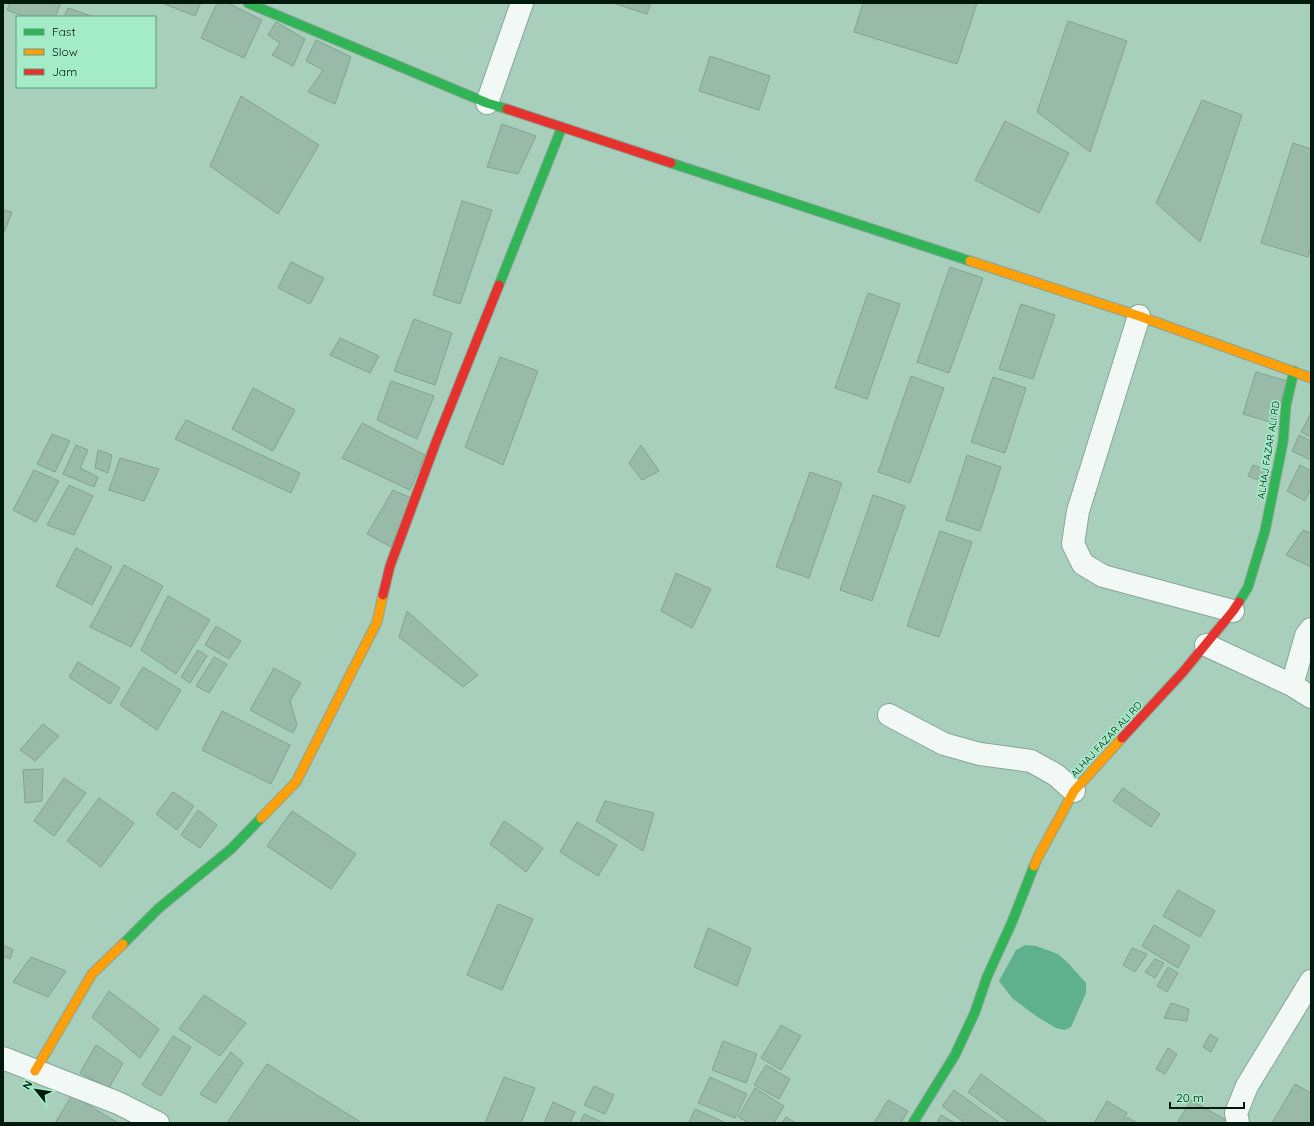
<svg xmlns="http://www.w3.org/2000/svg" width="1314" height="1126" font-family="Quicksand,sans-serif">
  <rect width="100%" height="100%" fill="#a7cfbb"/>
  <!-- water -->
  <path fill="#5fb18e" d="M1025,945L1036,946L1058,954L1069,964L1086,983V993L1071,1027L1065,1030L1056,1028L1036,1016L1012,998L999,981L1016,950Z"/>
  <!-- building -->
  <path fill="#99b9a9" stroke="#83a293" d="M10,3H61L55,17H26L7,10Z
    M162,3H201L195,16Z
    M217,3H228L262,20L244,58L201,38Z
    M613,3H651L647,14Z
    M863,3H977L957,64L854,32Z
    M68,8L94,17H64Z
    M1068,21L1127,41L1090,152L1037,112Z
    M276,22L305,39L293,66L272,55L280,43L268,35Z
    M316,40L351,57L335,104L308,92L323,70L306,61Z
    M710,56L770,76L759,110L699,91Z
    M241,96L319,145L278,214L210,166Z
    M1202,100L1242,115L1200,242L1156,203Z
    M1005,121L1069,153L1039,213L975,180Z
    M502,124L536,136L518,174L487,167Z
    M1293,143L1311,149V247L1308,257L1261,243Z
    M462,201L492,210L460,304L433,295Z
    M3,210L12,212L3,235Z
    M291,262L324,278L310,304L278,288Z
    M950,267L983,278L949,373L917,362Z
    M868,293L900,304L867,399L835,388Z
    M1021,304L1055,315L1033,379L999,369Z
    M414,319L452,333L435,385L394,371Z
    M340,338L379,356L370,373L330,355Z
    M500,357L538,371L503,465L465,447Z
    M1256,372L1287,381L1274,423L1243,414Z
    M911,376L944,388L910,483L878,472Z
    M993,377L1026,388L1005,453L971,442Z
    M391,381L434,396L417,439L377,420Z
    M253,388L295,410L273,451L232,429Z
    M1311,413V437L1301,432Z
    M186,420L300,473L291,493L175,439Z
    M362,423L425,455L410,490L342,458Z
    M52,434L70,441L55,472L37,464Z
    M1299,435L1311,441V460L1292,451Z
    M76,445L88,450L80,468L98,477L94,487L63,474Z
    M641,445L659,471L642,480L629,463Z
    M98,450L112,455L108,473L95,468Z
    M967,455L1001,467L980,531L946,520Z
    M120,458L159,469L144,501L109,490Z
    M1253,465L1275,473L1270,485L1248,476Z
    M1300,465L1311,471V488L1305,501L1287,491Z
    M34,470L59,481L36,522L13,510Z
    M810,472L842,483L809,578L776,567Z
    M69,485L93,496L74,535L47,525Z
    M393,490L411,498L391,547L367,534Z
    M873,495L905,506L872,601L840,590Z
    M1303,530L1311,533V567L1286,555Z
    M940,531L972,542L939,637L907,626Z
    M76,548L112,567L92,605L56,586Z
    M124,565L163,586L131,647L90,627Z
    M676,573L711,589L692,628L661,611Z
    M168,596L210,620L176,674L141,650Z
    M407,611L478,675L463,687L399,637Z
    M216,626L241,641L229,659L205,645Z
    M198,650L207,656L190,683L181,677Z
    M214,657L227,664L209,693L196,686Z
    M78,662L120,688L110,704L69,677Z
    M143,667L181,690L157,730L120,705Z
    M274,668L301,683L290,701L297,725L293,733L250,710Z
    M222,711L290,745L271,784L202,750Z
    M43,724L59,736L35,761L20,750Z
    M43,769L42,801L25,803L23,770Z
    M64,778L86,793L54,836L34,821Z
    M1123,788L1160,814L1151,827L1113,801Z
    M173,792L194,806L177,830L156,814Z
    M99,798L134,823L101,867L67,841Z
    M605,801L654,813L643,851L596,821Z
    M198,810L217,825L200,848L181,835Z
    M292,811L356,854L331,889L267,846Z
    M504,821L543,848L526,872L490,844Z
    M577,822L617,845L598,876L560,852Z
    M1178,890L1215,911L1200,937L1163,916Z
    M498,904L533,919L502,990L467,975Z
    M1154,925L1190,946L1178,968L1142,946Z
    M708,928L751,948L737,986L694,967Z
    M3,945L13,950L10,959L3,956Z
    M1132,948L1147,954L1135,972L1123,965Z
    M31,957L66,971L48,997L13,982Z
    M1155,959L1164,963L1155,978L1145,972Z
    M1168,967L1178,973L1167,992L1157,986Z
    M109,991L159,1029L140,1058L92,1017Z
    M204,995L246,1023L220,1056L179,1029Z
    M1171,1003L1189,1009L1187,1021L1164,1018Z
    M781,1025L801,1036L781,1070L761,1058Z
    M1210,1034L1218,1039L1211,1052L1203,1047Z
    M173,1036L191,1047L161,1096L142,1085Z
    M723,1041L757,1054L746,1083L712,1070Z
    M96,1045L123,1063L109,1088L80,1073Z
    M1168,1048L1177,1054L1165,1074L1156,1069Z
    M231,1052L243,1063L216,1103L200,1094Z
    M267,1064L359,1121L358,1123H227Z
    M766,1065L790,1079L779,1099L754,1085Z
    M981,1074L1048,1123H1010L968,1092Z
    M504,1077L535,1088L521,1123H485Z
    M710,1077L747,1094L735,1118L698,1103Z
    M1295,1084L1311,1093V1123H1272Z
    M594,1086L614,1095L605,1114L584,1105Z
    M755,1088L784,1106L774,1123H749L738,1117Z
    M954,1090L1000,1123H965L942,1106Z
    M72,1095L118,1123H55Z
    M888,1100L908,1111L901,1123H874Z
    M1191,1100L1226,1120L1224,1123H1177Z
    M1107,1101L1127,1113L1121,1123H1094Z
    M553,1102L575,1112L570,1123H544Z
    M695,1109L726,1123H689Z
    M584,1114L601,1122V1123H580Z
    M941,1115L955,1123H937Z
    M786,1117L796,1123H782Z
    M1127,1117L1137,1123H1123Z"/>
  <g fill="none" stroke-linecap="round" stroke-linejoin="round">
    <defs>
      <path id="street" d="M487,103L522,3
        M1139,316L1078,511L1073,544L1083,564L1103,576L1233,611
        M1206,645L1292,685L1311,697
        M1292,685L1306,636L1311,629
        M889,715L944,744L980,754L1031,761L1056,775L1074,791
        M3,1058L118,1103L158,1123
        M1238,1123L1236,1113L1247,1086L1311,981"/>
      <path id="fast" d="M248,3L487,103L507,109
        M671,163L970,261
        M499,285L562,127
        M1239,602L1248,587L1265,531L1283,442L1286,405L1294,371
        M123,944L159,908L231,849L261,818
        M913,1123L955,1055L975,1012L987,977L1012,922L1034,866"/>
      <path id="slow" d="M970,261L1139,316L1311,378
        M261,818L296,782L377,622L383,595
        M1034,866L1038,857L1074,791L1122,738
        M35,1071L92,974L123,944"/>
      <path id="jam" d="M507,109L671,163
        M383,595L390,566L436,442L499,285
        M1122,738L1183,672L1233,611L1239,602"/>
    </defs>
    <!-- street casing -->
    <use href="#street" stroke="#87a697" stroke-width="24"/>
    <!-- fast casing -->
    <use href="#fast" stroke="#87a697" stroke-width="11"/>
    <!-- slow casing -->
    <use href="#slow" stroke="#87a697" stroke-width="11"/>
    <!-- jam casing -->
    <use href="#jam" stroke="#87a697" stroke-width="11"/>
    <!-- street -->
    <use href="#street" stroke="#f2f8f5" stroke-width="22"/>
    <!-- fast -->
    <use href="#fast" stroke="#30b455" stroke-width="9"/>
    <!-- slow -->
    <use href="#slow" stroke="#ff9f0a" stroke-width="9"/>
    <!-- jam -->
    <use href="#jam" stroke="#e5322d" stroke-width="9"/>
  </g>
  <g text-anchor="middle" stroke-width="3.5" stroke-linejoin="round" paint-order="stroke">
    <!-- street labels -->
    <g font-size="10" fill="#00190d" stroke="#a4ecc8">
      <text transform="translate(1268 450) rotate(-81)" y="4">ALHAJ FAZAR ALI RD</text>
      <text transform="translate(1106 739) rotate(-47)" y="4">ALHAJ FAZAR ALI RD</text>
    </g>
  </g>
  <!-- border -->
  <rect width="1314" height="1126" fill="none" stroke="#00190d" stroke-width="8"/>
  <!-- legend -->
  <rect x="16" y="16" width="140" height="72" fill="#a4ecc8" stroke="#62987d"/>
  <rect x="24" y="29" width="20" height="6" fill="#30b455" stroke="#62987d"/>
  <text x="52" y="36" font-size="12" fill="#00190d">Fast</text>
  <rect x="24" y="49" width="20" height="6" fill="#ff9f0a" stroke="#62987d"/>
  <text x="52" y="56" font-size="12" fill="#00190d">Slow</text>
  <rect x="24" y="69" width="20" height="6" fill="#e5322d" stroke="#62987d"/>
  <text x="52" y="76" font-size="12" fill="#00190d">Jam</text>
  <!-- north arrow -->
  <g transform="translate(36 1090) rotate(300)" stroke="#a4ecc8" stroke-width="3" paint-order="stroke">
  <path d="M0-3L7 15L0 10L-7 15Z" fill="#00190d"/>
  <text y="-6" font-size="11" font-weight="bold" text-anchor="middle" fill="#00190d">N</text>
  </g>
  <!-- scale -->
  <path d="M1170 1102v6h74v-6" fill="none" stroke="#00190d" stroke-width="2"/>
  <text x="1176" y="1102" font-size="12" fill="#00190d" stroke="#a4ecc8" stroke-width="3" paint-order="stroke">20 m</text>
</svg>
